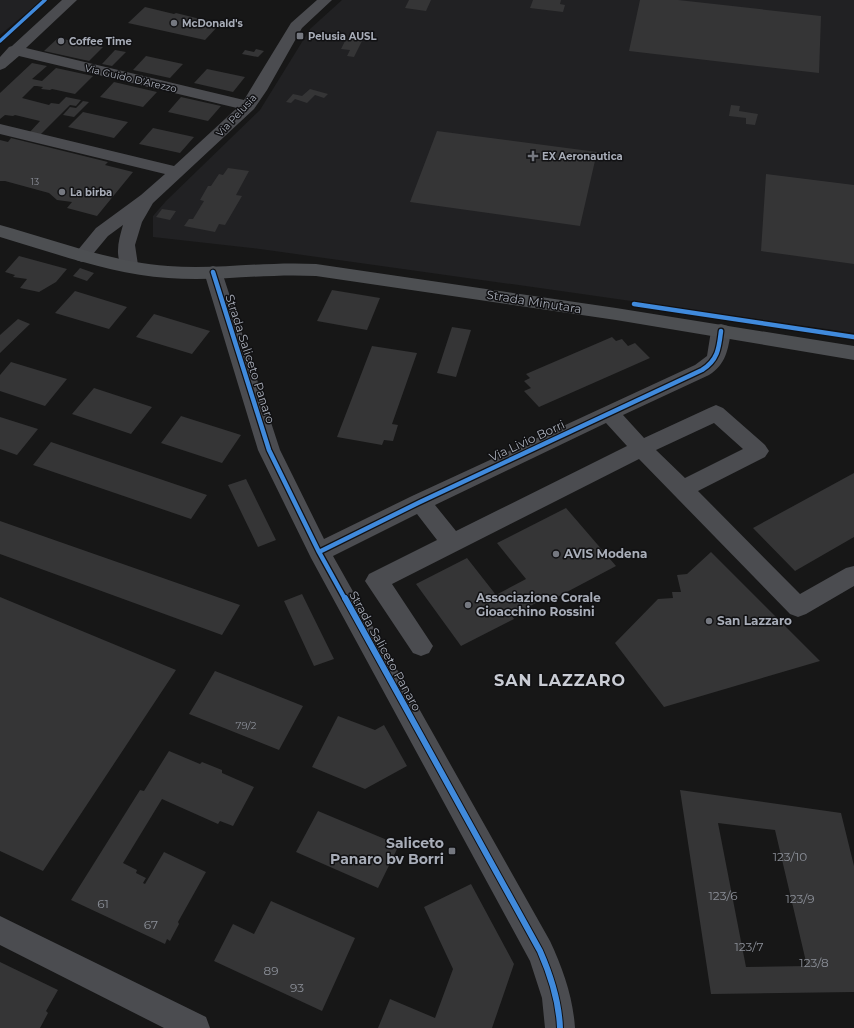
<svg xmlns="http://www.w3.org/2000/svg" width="854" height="1028" font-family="Montserrat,sans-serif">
  <rect width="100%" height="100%" fill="#171717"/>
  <!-- built -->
  <path fill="#212123" d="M0,0H42L0,35Z
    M342,0H854V333L561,291L260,249L153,237V216L166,201L260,110L310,29Z"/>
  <!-- building -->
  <path fill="#353536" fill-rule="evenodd" d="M409,0H431L426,11L405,8Z
    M533,0H561L560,4L565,5L563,12L530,8Z
    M640,0H678L821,16L819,73L629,51Z
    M145,7L174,14L176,13L220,24L205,40L128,23Z
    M58,38L103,47L89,61L44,51Z
    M346,39L362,41L354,57L347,56L350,50L341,49Z
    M256,49L264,51L258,57L242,54L245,50L254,52Z
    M115,50L126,52L112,66L102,64Z
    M146,56L183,64L170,78L133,70Z
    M32,63L47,66L32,79L42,81L56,68L93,76L75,94L52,89L50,90L41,89L43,87L37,86H34L22,98L49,105L51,103L59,104L66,97L81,100L76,106L70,105L40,135L29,133L40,121L15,115L13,116L5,115L0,119V93Z
    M207,69L245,77L233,92L194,83Z
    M114,82L157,92L143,107L100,97Z
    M310,89L328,94L324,98L315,95L307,103L295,99L291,103L286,102L293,94L302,96Z
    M181,97L221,106L208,121L168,112Z
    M83,101L89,102L74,117L63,115L70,107L76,108Z
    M731,105L740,106L739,111L758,114L755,125L746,124V118L729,116Z
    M83,112L128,122L114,138L68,127Z
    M153,128L194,137L180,153L139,144Z
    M437,131L597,152L580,226L410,202Z
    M11,138L108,162L105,165L133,172L97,216L67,208L72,202L57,200L49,193L5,181H0V140L8,142Z
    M228,168L249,171L236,195L242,196L225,225L219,224L215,232L184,226L189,219H193L204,201L200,200L208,186H211L219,174L223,175Z
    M766,174L854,185V264L761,251Z
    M162,209L176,211L170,220L156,217Z
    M19,256L67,269L56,282L39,292L20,288L27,279L13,277L15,275L5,272Z
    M80,268L94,273L87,281L73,276Z
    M332,290L380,298L367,330L317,321Z
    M75,291L127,307L109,329L55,313Z
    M154,314L210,331L192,354L136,337Z
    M18,319L30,324L0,353V335Z
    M452,327L471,330L456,377L437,373Z
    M612,337L616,341L622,339L628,346L635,343L650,358L539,407L524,391L531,388L524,381L530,378L526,374Z
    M372,346L417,353L392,424L398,425L393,441L384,440L382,445L337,437Z
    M11,362L67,379L45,406L0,391V375Z
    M94,388L152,407L131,434L72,414Z
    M181,416L241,435L222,463L161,443Z
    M0,417L38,429L17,455L0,449Z
    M51,442L207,495L191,519L33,465Z
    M854,473V537L795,571L753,528Z
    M246,479L276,540L258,547L228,485Z
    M566,508L616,566L546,603L543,599L512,616L514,619L461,646L416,584L467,558L496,595L526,579L497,543Z
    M0,521L240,605L222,635L0,554Z
    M711,552L820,661L664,707L615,643L658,599L673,598L672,592H681L677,575L687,574Z
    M302,594L334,659L314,666L284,601Z
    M0,597L176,670L43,871L0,851Z
    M215,671L303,706L279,750L189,714Z
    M338,716L375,730L384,725L407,766L365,789L312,767Z
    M169,751L200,764L202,762L222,770V773L254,787L233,826L220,821L218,824L162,799L123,863L137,870L136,873L146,878L143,883L145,884L164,852L206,872L178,922L179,924L170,941L167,939L165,944L71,900L140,790L144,791Z
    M680,790L841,813L854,866V992L711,994ZM718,823L775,830L807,966L746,967Z
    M318,811L399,845L378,888L296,852Z
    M471,884L514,964L492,1028H378L390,999L435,1018L453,969L424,907Z
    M271,901L355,938L322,1011L214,961L233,924L254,934Z
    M0,962L58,990L46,1011L48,1013L40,1028H0Z"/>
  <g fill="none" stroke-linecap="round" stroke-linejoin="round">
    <!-- minor -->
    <path fill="#4b4c50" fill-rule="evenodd" d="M62,0H77L26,48L244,100L291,23L317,0H332L302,28L267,90L254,109L153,203L142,222L135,245L138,265L135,269L129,271L123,269C114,255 119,239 123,225L108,236L88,260L82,262L76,260L73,256L96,228L141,195L165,174L0,134V124L174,166L237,108L19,56L5,68L0,70V57L9,47L12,46Z
      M213,266L219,268L222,272L280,450L324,539L412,496L695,365L707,356L711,331L714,326L721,324L728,326L731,331C728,350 726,364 709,375L623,415L644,438L709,408L716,405L723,408L765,445L769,451L765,457L698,491L800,594L846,568L854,566V586L806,614L798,617L790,614L639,459L392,584L433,646L429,653L421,656L413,653L365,581L369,574L437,540L417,514L333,556L550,941C563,969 573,997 575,1028H545L542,998L530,961L311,558L258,450L204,272L207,268ZM606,423L627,446L456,531L435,505ZM714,423L743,449L685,478L656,450Z
      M0,916L206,1017L210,1028H164L0,945Z"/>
    <!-- major -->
    <path fill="#4d4f52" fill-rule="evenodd" d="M0,225C55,240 110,262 168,266C217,270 266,261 316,264L616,308L854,346V360L616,320L316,276C266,273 217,282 168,278C110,274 55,253 0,237Z"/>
    <defs>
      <path id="cycleway-far2" d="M0,41L45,0"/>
      <path id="cycleway-far1" d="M213,272L269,450L319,552L345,599
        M634,304L854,337
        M319,552L420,502L702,370C718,360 719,348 721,331"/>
      <path id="cycleway" d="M345,598L540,951C551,976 559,1001 560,1028"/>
    </defs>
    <!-- cycleway-far2 casing -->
    <use href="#cycleway-far2" stroke="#111113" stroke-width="5.5"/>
    <!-- cycleway-far1 casing -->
    <use href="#cycleway-far1" stroke="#111113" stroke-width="7"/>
    <!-- cycleway casing -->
    <use href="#cycleway" stroke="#111113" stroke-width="8"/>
    <!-- cycleway-far2 -->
    <use href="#cycleway-far2" stroke="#408adc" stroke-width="3.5"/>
    <!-- cycleway-far1 -->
    <use href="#cycleway-far1" stroke="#408adc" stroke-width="4.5"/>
    <!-- cycleway -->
    <use href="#cycleway" stroke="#408adc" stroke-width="6"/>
  </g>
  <!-- markers -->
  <g fill="#757880" stroke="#111113" stroke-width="1.5">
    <circle cx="174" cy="23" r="4"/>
    <rect x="296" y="32" width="8" height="8" rx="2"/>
    <circle cx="61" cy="41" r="4"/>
    <path d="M531 150h4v4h4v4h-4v4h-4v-4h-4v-4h4z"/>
    <circle cx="62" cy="192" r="4"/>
    <circle cx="556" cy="554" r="4"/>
    <circle cx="468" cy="605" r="4"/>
    <circle cx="709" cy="621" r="4"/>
    <rect x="448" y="847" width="8" height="8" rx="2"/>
  </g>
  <g text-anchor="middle" stroke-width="3" stroke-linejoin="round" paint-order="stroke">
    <!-- far-number labels -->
    <g font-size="9" fill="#8b8f98">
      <text x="35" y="185">13</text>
    </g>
    <!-- far-poi labels -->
    <g font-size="10" font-weight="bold" fill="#a8adb8" stroke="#111113" text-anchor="start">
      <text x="182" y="27">McDonald's</text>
      <text x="308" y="40">Pelusia AUSL</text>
      <text x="69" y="45">Coffee Time</text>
      <text x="542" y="160">EX Aeronautica</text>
      <text x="70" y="196">La birba</text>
    </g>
    <!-- far-street labels -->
    <g font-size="10" fill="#a8adb8" stroke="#111113">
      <text transform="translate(131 78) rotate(13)" y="4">Via Guido D'Arezzo</text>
      <text transform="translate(236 115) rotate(-47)" y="4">Via Pelusia</text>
    </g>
    <!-- number labels -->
    <g font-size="10" fill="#8b8f98">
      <text x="246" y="729">79/2</text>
    </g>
    <!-- street labels -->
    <g font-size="12" fill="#a8adb8" stroke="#111113">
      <text transform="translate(534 302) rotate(9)" y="4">Strada Minutara</text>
      <text transform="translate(250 359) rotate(72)" y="4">Strada Saliceto Panaro</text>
      <text transform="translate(527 441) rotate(-25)" y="4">Via Livio Borri</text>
      <text transform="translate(385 651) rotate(61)" y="4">Strada Saliceto Panaro</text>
    </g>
    <!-- poi labels -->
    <g font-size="12" font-weight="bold" fill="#a8adb8" stroke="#111113" text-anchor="start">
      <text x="564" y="558">AVIS Modena</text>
      <text x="476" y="602">Associazione Corale<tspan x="476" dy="14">Gioacchino Rossini</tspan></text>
      <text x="717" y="625">San Lazzaro</text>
    </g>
    <!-- near-number labels -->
    <g font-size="12" fill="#8b8f98">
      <text x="790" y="861">123/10</text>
      <text x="723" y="900">123/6</text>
      <text x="800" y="903">123/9</text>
      <text x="103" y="908">61</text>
      <text x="151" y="929">67</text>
      <text x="749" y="951">123/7</text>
      <text x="814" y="967">123/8</text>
      <text x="271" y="975">89</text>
      <text x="297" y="992">93</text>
    </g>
    <!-- near-poi labels -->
    <g font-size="14" font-weight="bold" fill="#a8adb8" stroke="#111113" text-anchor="end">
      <text x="444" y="848">Saliceto<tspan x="444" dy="16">Panaro bv Borri</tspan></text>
    </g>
    <!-- district labels -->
    <g font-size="16" font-weight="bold" letter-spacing="1" fill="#c9ccd4" stroke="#111113">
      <text x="560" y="686">SAN LAZZARO</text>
    </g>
  </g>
</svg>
